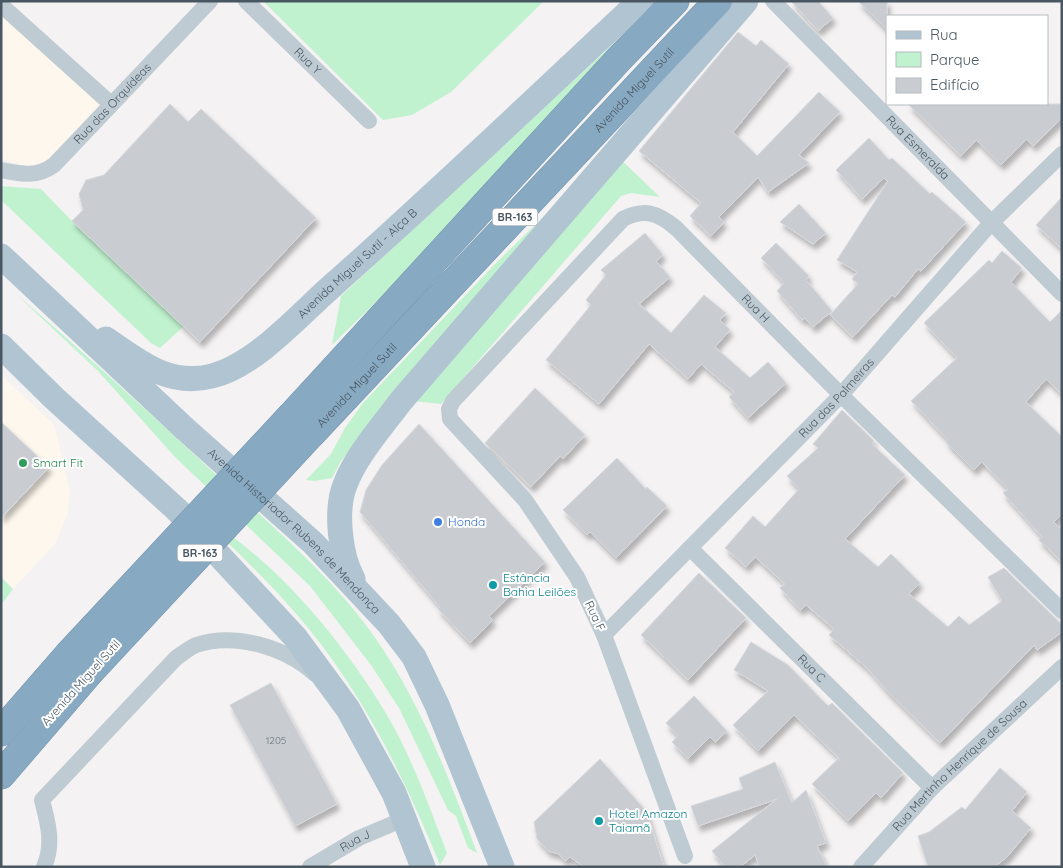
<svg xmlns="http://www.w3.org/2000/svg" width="1063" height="868" font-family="Quicksand,sans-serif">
  <defs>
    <filter id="shadow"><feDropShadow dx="3" dy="5.5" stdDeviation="2.5" flood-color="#0004"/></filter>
  </defs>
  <rect width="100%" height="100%" fill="#f4f2f2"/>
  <!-- commercial -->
  <path fill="#fdf7ed" d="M1,15L102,105L41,166L29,167L1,159Z
    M1,375L54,424L70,491L67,516L55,544L13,589L1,577Z"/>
  <!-- green -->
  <path fill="#c0f2cf" d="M263,1H544L451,92L412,115L383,120Z
    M627,31L630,33L375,303L332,345L341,296Z
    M617,156L660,197L631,193L621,196L441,404L414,401Z
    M1,186L41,189L72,221L184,326L160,348L151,343L1,200Z
    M574,187L375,419L341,461L332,478L315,481L306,480L331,454L345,428L363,403L497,262Z
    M16,294C88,356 157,420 226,484C282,535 343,587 384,651C425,714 451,783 477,853L468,848L456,816L448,810L399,708L371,665L310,586L175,457L98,371Z
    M182,498C208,518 235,537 260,559C311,603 368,677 399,737C418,774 432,814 447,853L440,865C403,774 358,683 292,609C258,570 219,535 182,498Z
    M1,577L13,589L1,605Z"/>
  <!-- building -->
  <path fill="#c9cdd2" stroke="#d6d8dd" filter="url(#shadow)" d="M791,1H818L833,18L818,31Z
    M858,1H887V30Z
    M738,32L756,46L761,40L789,64L733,132L757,156L819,92L840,112L799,155L809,163L768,192L758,177L719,217L724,222L711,236L690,216L701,203L639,151Z
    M170,104L188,122L201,109L316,218L200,342L72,221L83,210L79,194L86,180L104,175Z
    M908,104H1062V118L1033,146L1027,139L1001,165L976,140L961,156Z
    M869,138L889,160L892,158L930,194L932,192L966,222L921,271L918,269L895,297L892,295L853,337L830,315L858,284L852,279L857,272L837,260L888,181L884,178L862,199L836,170Z
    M1062,197V249L1036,225Z
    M799,204L826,233L813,244L780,222Z
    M645,233L663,255L656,261L670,277L639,304L671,333L704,295L726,313L720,320L730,330L715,347L750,378L768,362L786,383L748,418L729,397L734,392L701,364L688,379L649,344L599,404L546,360L591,305L586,300L606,275L601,270Z
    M776,243L809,276L806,280L832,311L813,327L805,318L802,320L777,291L784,283L761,258Z
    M1002,251L1022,268L1011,282L1050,322L1062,310V394L1046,379L1026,402L1062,437V514L1054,522L1062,530V562L1039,540L1042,537L1003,493L1008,489L982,462L974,470L946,442L948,440L911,401L957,358L924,323L989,260L992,263Z
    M535,388L585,435L563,459L560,456L531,487L485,443Z
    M842,410L874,441L872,444L905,475L845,539L878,567L891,554L920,583L909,594L948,627L959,616L969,625L1002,601L988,577L1004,568L1062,625V632L1037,650L1034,645L940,743L887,691L868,669L829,635L834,629L806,605L800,610L780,588L785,584L755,557L746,567L725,548L753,516L765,527L799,489L787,476L818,448L813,444Z
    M1,422L49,467L1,518Z
    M419,424L545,562L489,616L493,620L470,643L438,609L440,607L360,512L366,490L382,465Z
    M617,458L646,489L647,487L667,506L616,558L590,532L587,535L563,510Z
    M699,573L746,618L688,680L641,635Z
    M751,642L788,665L828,706L832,703L903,773L881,798L876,793L848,821L812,784L839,758L794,715L758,751L733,725L768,691L734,670Z
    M271,683L337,804L295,826L230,705Z
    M694,696L727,731L715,742L710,737L688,759L672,742L678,736L666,723Z
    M600,759L646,811L664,867H584L570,857L565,861L559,854L548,851L537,839L534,822Z
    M775,762L792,803L806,790L826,843L817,846L827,867H760L755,855L740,867H725L712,851L777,799L698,826L691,806L743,789L739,778Z
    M1000,768L1027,792L1012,811L1031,828L1007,857L994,867H928L918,836L929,832L962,807L965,810Z"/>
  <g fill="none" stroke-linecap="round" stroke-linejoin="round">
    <defs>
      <g id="highway">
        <path d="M292,415L619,59L675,1"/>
        <path id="s11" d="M313,432L718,1"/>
        <path d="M1,732L68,655"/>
        <path d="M1,775L88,674"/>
      </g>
    </defs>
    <!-- highway casing -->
    <use href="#highway" stroke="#7394ae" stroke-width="29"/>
    <!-- street -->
    <g stroke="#bfcbd2" stroke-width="16">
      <path id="s1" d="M246,1L369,121"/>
      <path id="s2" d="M773,1L1062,294"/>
      <path d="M1,5L111,104"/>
      <path id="s3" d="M1,170C21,174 36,178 54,165L210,1"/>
      <path id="s4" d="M690,548L932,788"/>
      <path id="s5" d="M604,635L841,395L991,223L1062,154"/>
      <path id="s6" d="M685,856L604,635L577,577L525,500L450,419L449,409L453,401L623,219C645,208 658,213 676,228L841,395L1062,611"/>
      <path d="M44,867C54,844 48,823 42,800L176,658C182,654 189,648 196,645C235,632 285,647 315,674"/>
      <path id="s7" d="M310,867L359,838L404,819"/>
      <path id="s8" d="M861,867L932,788L1062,667"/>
    </g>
    <!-- primary -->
    <g stroke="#b1c4d1" stroke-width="25">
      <path id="s9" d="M1,256L184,428L313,543L389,624L414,657L437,705L502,867"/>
      <path id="s10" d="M106,339C139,362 169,387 212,376C256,365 299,315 332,286C437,193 537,97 640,1"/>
      <path d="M1,346L54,398L176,509L295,637L348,709L394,793L423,867"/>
      <path d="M353,579C340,556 335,510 345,485C355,457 383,425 401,401L746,1"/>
    </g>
    <!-- highway -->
    <use href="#highway" stroke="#88a9c2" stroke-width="28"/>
    <defs>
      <path id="highway-bridge" d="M68,655L292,415
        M88,674L313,432"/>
    </defs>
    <!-- highway-bridge casing -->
    <use href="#highway-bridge" stroke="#7394ae" stroke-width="29" stroke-linecap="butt"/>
    <!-- highway-bridge -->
    <use href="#highway-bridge" stroke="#88a9c2" stroke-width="28"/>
  </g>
  <!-- markers -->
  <circle fill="#2e9e5b" stroke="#fff" stroke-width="2" cx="23" cy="463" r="5"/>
  <circle fill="#3f7fe0" stroke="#fff" stroke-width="2" cx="438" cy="522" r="5"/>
  <g fill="#0f9aa8" stroke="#fff" stroke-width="2">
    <circle cx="493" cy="585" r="5"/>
    <circle cx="599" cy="821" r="5"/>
  </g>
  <g text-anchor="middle" stroke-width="4" stroke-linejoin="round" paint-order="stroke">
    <!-- number labels -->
    <g font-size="10" fill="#68747d">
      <text x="276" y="744">1205</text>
    </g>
    <!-- shield labels -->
    <g fill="#fff" stroke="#7f8990" stroke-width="1">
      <rect x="492.5" y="208.5" width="45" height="17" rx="4"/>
      <rect x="177.5" y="544.5" width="45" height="17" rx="4"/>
    </g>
    <g font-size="11" font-weight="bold" fill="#485761">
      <text x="515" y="221">BR-163</text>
      <text x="200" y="557">BR-163</text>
    </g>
    <!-- street labels -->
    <g font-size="12" fill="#485761" stroke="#fff">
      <text dy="4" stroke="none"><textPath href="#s1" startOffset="86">Rua Y</textPath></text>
      <text dy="4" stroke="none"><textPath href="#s11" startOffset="469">Avenida Miguel Sutil</textPath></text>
      <text dy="4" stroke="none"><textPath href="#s3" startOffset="140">Rua das Orquídeas</textPath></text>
      <text dy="4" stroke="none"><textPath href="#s2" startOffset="206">Rua Esmeralda</textPath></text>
      <text dy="4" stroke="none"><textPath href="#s10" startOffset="302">Avenida Miguel Sutil - Alça B</textPath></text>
      <text dy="4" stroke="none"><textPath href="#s6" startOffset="942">Rua H</textPath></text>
      <text dy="4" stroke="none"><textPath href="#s11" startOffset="64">Avenida Miguel Sutil</textPath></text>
      <text dy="4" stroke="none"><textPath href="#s5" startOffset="332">Rua das Palmeiras</textPath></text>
      <text dy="4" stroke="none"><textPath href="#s9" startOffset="402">Avenida Historiador Rubens de Mendonça</textPath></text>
      <text transform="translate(595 616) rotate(65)" y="4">Rua F</text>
      <text dy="4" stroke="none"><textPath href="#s4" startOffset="171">Rua C</textPath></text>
      <text transform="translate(81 683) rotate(-48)" y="4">Avenida Miguel Sutil</text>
      <text dy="4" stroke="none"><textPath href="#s8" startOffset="142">Rua Mertinho Henrique de Sousa</textPath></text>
      <text dy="4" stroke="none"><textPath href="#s7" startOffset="52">Rua J</textPath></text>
    </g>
    <!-- leisure labels -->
    <g font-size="12" fill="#27864d" stroke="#fff" text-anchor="start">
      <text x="33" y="467">Smart Fit</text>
    </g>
    <!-- shop labels -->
    <g font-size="12" fill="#366cbe" stroke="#fff" text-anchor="start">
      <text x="448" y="526">Honda</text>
    </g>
    <!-- culture labels -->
    <g font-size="12" fill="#0d838f" stroke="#fff" text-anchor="start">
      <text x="503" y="582">Estância<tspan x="503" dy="14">Bahia Leilões</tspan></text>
      <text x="609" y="818">Hotel Amazon<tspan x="609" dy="14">Taiamã</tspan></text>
    </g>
  </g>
  <!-- border -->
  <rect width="1063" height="868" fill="none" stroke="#485761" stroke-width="5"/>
  <!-- legend -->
  <rect x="886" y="15" width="162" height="90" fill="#ffffff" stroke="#b6bcc0"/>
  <rect x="896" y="31" width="25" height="8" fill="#b1c4d1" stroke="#b6bcc0"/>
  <text x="930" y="40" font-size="15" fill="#485761">Rua</text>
  <rect x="896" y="52" width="25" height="15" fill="#c0f2cf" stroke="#b6bcc0"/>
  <text x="930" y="65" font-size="15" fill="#485761">Parque</text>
  <rect x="896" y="78" width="25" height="15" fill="#c9cdd2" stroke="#b6bcc0"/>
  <text x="930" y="90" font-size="15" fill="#485761">Edifício</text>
</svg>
